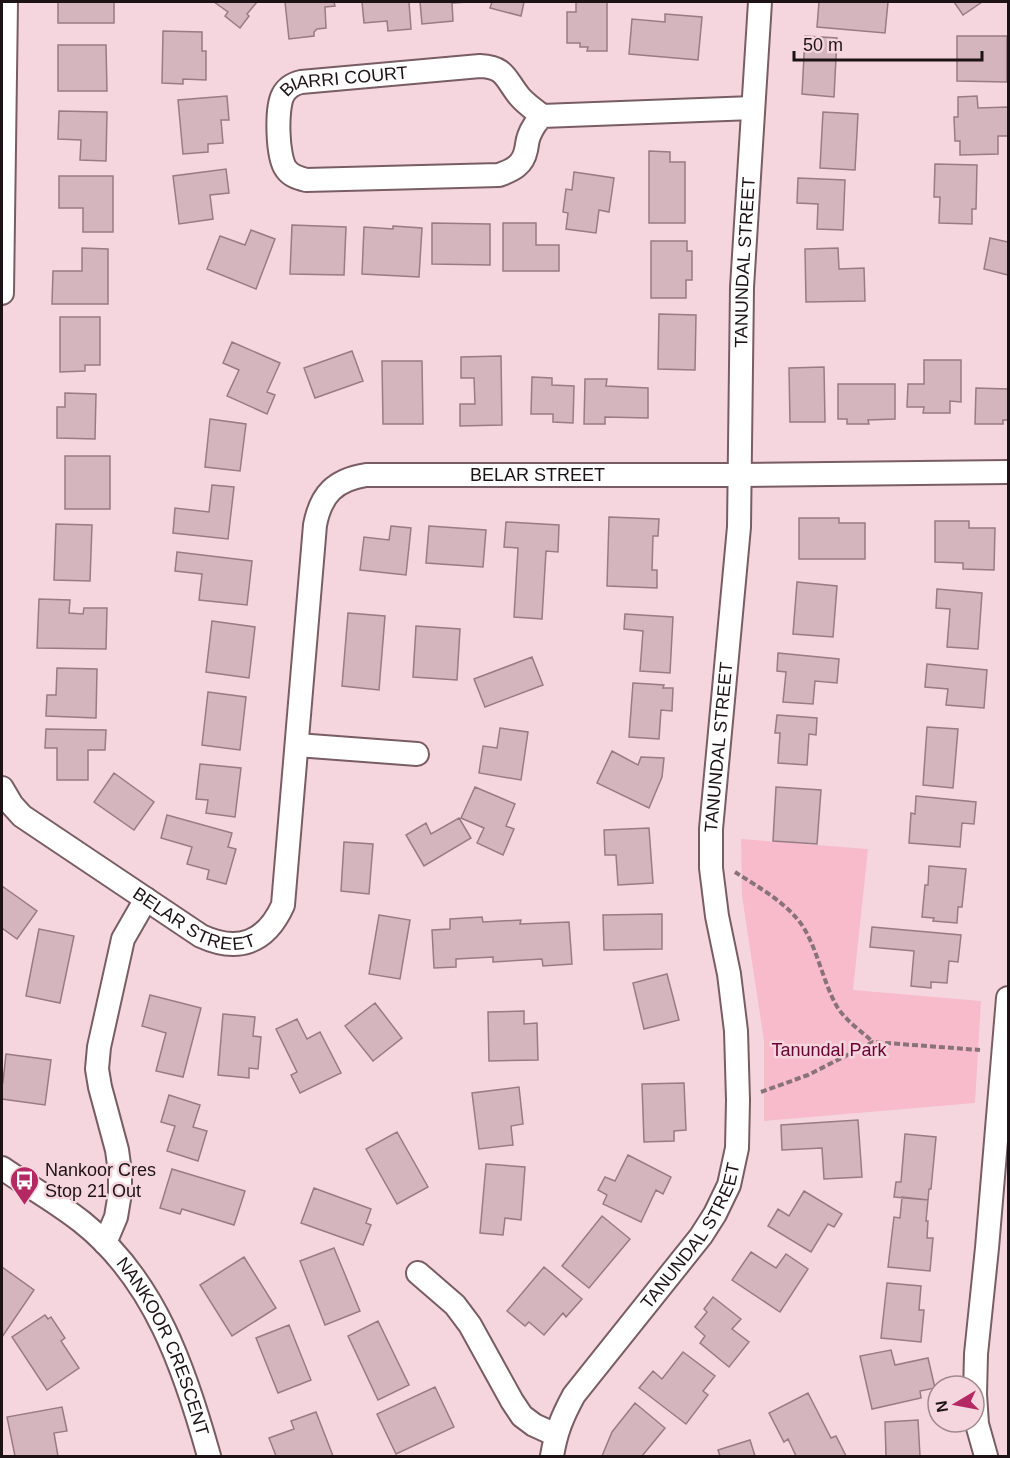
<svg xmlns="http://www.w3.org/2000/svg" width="1010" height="1458" font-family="Arial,sans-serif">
  <rect width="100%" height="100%" fill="#f6d6de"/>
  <!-- green -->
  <path fill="#f8bbcc" d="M741,839L868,849L853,990L981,1001L975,1103L764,1121V1041L742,896Z"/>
  <!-- building -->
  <path fill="#d4b5bd" stroke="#987b83" stroke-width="1.5" d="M58,2H114V23H58Z
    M214,2H257L247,14L249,16L240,28L225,16L228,12Z
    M285,2H334L335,6L325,7L326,28L317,29L314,32V36L289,39Z
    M362,2H409L411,29L388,31L387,21L364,23Z
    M420,2H468L452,3L453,21L422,24Z
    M492,2H524L521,16L490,8Z
    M576,2H607V51H587L588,47H580V43H567V12H576Z
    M819,2H888L885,33L817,27Z
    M954,2H982L963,15Z
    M665,14L702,17L698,60L629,54L632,19L665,22Z
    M163,31L202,32V51H206V80L183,79V84L162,83Z
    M805,36L837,38L834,97L802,94Z
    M957,36H1007V82L957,81Z
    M58,45H106L107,91H58Z
    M227,96L229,120H221L223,143L208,144V152L183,154L178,100Z
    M977,96L978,108L1008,107V136H998V154L960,155V141H955L954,117H958V97Z
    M59,111L107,112L106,161L80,160L81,140L58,139Z
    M823,112L858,114L855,170L820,168Z
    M649,151L670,152V162H685V223H649Z
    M935,164L977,165L976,209H972V224L939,223L940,197H934Z
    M226,169L229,193L210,195L213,219L179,224L173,176Z
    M574,172L614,178L609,212L599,210L596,233L566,229L568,213L563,212L566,189L572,190Z
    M59,176H113V232H83V208H59Z
    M798,178L845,180L843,230L817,229L818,204L797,203Z
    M432,223L490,224V265L432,264Z
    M503,223H536V245H559V271H503Z
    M292,225L346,227L344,275L290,274Z
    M393,226L422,228L419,277L362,274L364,227L393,229Z
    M251,230L275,239L256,289L207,269L220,236L245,245Z
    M990,238L1008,242V275L984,269Z
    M651,241H687V251H692V280H686V298H651Z
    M82,248L108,249V304H52L53,271H82Z
    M838,248L839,269L864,268L865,301L806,302L805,249Z
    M659,314L696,315L695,370L658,369Z
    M60,317H100V365H85V371L60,372Z
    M232,342L280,363L267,392L275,395L267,414L227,396L239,370L223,363Z
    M352,351L363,381L315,398L304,368Z
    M501,356L502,425L460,426V404H475L474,378H461V357Z
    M924,360H961V402L950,401V413H923L924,407H907L908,384H924Z
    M382,361H422L423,424H383Z
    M824,367L825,422H790L789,368Z
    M532,377L552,378V385L574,386L573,423L553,422V414H531Z
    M585,379H607L606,386L648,388V418L605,417V424H584Z
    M838,384H895V419L868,420L869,424H847V419H838Z
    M976,388L1008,389V420H1003V424H975Z
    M65,393L96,394L95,439L57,438V407H65Z
    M210,419L246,424L240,471L205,467Z
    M65,456H110V509H65Z
    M212,485L234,487L228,539L173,533L175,508L209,512Z
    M609,517L659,519L658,536H653L652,570H657V588L607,586Z
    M799,518H839V523H865V559H799Z
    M935,521H969V528H995L994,570L963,569V563L935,562Z
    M506,522L559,525L558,552L546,551L542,619L514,617L518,548L504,547Z
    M56,524L92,525L90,581L54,580Z
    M391,526L411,528L406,575L360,570L364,537L389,540Z
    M429,526L486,530L483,567L426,563Z
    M177,552L252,561L247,605L199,600L202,574L175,571Z
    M797,582L837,586L833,637L793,634Z
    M937,589L982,593L978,649L947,647L950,609L936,608Z
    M39,599L70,600L69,613L83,614L84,608H107L106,649L37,648Z
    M348,613L385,616L379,690L342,686Z
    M625,614L673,617L670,673L640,671L643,631L624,629Z
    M212,621L255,627L249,678L206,672Z
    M416,626L460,629L457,680L413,677Z
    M778,653L839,659L837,683L815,681L813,704L783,702L786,672L777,671Z
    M532,657L543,685L485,707L474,679Z
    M927,664L987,670L984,708L946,705L948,689L925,687Z
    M57,668L97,669L96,718L46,716L47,695H56Z
    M633,683L664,685L663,688H673L672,711L661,710L659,739L629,737Z
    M208,692L246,697L240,750L202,745Z
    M777,715L817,718L816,735L809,734L807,765L778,763L780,733H775Z
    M927,727L958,729L953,788L923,785Z
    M500,728L528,732L521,780L479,773L483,746L497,748Z
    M46,729L106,730L105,750H88V780H57V748H45Z
    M612,751L638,765L641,757L664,758L662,777L649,808L597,783Z
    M200,764L241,768L235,817L206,813L208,800L196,799Z
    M114,773L154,802L134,830L94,802Z
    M475,787L515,804L506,826L514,829L503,855L477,843L484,828L461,818Z
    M776,787L821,790L817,844L773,841Z
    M916,796L976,802L974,824L962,823L960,847L909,843L911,813L915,814Z
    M167,815L232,833L228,847L236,849L226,884L207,879L209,870L187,864L192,847L161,838Z
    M459,818L471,838L424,866L406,835L426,823L431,834Z
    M649,828L653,883L618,885L616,855H605L604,830Z
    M344,842L373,844L369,894L341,891Z
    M929,866L966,869L962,907H958L957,923L933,921L934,918L922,917L925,885H928Z
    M2,886L37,911L17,939L2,928Z
    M662,914V949L604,950L603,915Z
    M379,915L410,920L400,979L369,974Z
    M482,917L483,922L521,920L520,924L569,922L572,964L543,966L542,959L493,962V957L456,959V967L434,968L432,930L450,929V919Z
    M872,927L961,935L958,962L949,961L947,983L931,982V988L911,986L914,951L870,947Z
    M39,929L74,936L60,1003L26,996Z
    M667,974L679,1020L644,1029L633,983Z
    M150,995L201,1008L183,1077L156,1071L166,1033L142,1026Z
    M375,1003L402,1038L373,1061L345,1026Z
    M524,1011V1024L537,1023L538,1060L489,1061L488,1012Z
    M223,1014L255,1017L253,1036L261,1037L258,1069L249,1068V1078L218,1075Z
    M297,1019L307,1039L320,1032L341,1073L300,1093L291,1075L297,1072L276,1029Z
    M6,1054L51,1060L45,1105L2,1099V1081L3,1082Z
    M684,1083L686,1130L674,1131V1141L644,1142L642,1084Z
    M519,1087L523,1124L511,1126L513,1145L479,1149L472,1093Z
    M169,1095L200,1105L193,1127L207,1131L198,1161L167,1151L175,1126L161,1122Z
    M858,1120L862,1177L824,1179L822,1148L782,1150L781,1125Z
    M397,1132L428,1187L397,1204L366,1149Z
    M905,1134L936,1137L931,1189H929L928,1200L894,1197L896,1182H901Z
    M628,1155L671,1177L663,1194L656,1190L641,1222L603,1204L607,1195L598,1190L605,1177L615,1181Z
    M486,1164L525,1167L521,1220L505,1218L503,1235L480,1233Z
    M172,1169L245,1191L234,1225L182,1209L180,1214L160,1208Z
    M314,1188L371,1209L366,1223L371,1225L363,1245L301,1223Z
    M804,1191L842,1214L834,1227L828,1224L811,1252L768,1226L778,1209L789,1216Z
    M902,1197L928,1200L926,1221H928L927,1238H933L930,1271L888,1267L894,1217L900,1218Z
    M602,1216L630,1239L589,1288L562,1266Z
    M334,1248L360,1311L325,1325L300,1261Z
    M751,1252L776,1268L786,1254L808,1269L780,1312L732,1280Z
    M244,1257L276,1308L232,1336L200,1285Z
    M2,1267L34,1290L2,1337Z
    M544,1267L582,1299L566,1317L563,1313L544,1335L529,1322L525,1326L507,1311Z
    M887,1283L921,1286L919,1310H924L921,1342L881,1338Z
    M713,1297L741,1319L732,1329L749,1342L729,1367L700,1343L705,1336L695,1327L707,1312L704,1309Z
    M45,1315L48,1319L51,1317L65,1338L61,1341L79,1368L47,1390L12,1337Z
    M378,1321L409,1385L378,1400L348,1336Z
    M289,1325L311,1380L278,1393L256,1338Z
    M891,1350L895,1365L928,1358L935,1388L920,1391L921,1398L872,1409L860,1356Z
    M683,1352L715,1376L703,1391L708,1395L686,1424L639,1388L653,1371L662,1379Z
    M435,1387L454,1427L396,1454L377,1414Z
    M808,1393L831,1438L836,1436L846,1456H794H796L788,1439L784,1442L769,1413Z
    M635,1403L665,1428L642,1456H602L612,1432Z
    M62,1407L67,1431L54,1433L58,1456H15L7,1417Z
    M316,1412L333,1456H276L269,1438L294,1429L291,1421Z
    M918,1420L920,1456H886L885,1422Z
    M750,1440L755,1456H720L718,1450Z"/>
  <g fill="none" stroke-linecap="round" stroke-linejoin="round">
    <defs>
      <g id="street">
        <path id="s1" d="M542,116C536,122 532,128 529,136C527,141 527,146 526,150C523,165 513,170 499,175L306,180C298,178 291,176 286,169C277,157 276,108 283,95C287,87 293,84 301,82L480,66C506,67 505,79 520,97C526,104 535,110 542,116L753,108"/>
        <path d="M2,293L6,2"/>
        <path d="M297,745L417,754"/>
        <path id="s2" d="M2,788L12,805L22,816L201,936C238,953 266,943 283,905L315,525C321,494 335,480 366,475H740L1008,472"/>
        <path id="s3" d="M2,1168C28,1186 57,1202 82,1222C155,1280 185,1370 209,1456"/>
        <path d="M105,1243L116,1217L120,1193V1172L117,1150L100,1087L97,1069L99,1047L123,939L146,899"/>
        <path d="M418,1273L455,1305L470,1325L512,1401L522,1416L534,1425L556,1435"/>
        <path id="s4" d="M552,1456C556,1432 562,1417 574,1395L701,1236L715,1214L729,1185L737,1148L738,1100L736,1031L729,974L717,916L711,868V829L739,527L742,287L760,2"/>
        <path d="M986,1456L977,1424L975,1394L976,1354L987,1248L1008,998"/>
      </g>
    </defs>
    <!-- street casing -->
    <use href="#street" stroke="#785d64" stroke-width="26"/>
    <!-- path -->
    <path stroke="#887378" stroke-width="4" stroke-dasharray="6 3" stroke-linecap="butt" d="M735,872C758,887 791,905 805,930C818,953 823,980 835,1003C843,1019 860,1030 873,1042
      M761,1092L808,1075L873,1042L980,1050"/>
    <!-- street -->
    <use href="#street" stroke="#fff" stroke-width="22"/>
  </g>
  <!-- icons -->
  <defs>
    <symbol id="bus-pin" viewBox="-11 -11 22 30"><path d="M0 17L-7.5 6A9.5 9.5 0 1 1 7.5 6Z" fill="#b42963" stroke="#f6d6de"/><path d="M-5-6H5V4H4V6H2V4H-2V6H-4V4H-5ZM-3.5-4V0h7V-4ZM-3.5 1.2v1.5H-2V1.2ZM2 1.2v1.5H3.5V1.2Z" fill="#fff"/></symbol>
  </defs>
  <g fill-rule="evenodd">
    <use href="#bus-pin" x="8" y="1164" width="33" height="45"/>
  </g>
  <g text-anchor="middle" stroke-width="5" stroke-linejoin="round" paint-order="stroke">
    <!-- street labels -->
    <g font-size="18" fill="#1d1316" stroke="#f6d6de">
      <text dy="6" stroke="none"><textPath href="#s1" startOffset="435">BIARRI COURT</textPath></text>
      <text dy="6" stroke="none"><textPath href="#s4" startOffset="1254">TANUNDAL STREET</textPath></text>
      <text dy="6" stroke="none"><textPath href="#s2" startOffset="981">BELAR STREET</textPath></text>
      <text dy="6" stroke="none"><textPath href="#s4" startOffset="768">TANUNDAL STREET</textPath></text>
      <text dy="6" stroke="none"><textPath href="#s2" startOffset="238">BELAR STREET</textPath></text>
      <text dy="6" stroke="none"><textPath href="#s4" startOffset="264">TANUNDAL STREET</textPath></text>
      <text dy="6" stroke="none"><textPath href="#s3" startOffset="248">NANKOOR CRESCENT</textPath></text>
    </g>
    <!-- park labels -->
    <g font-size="18" fill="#680233" stroke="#f6d6de">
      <text x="829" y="1056">Tanundal Park</text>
    </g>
    <!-- poi labels -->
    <g font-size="18" fill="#1d1316" stroke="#f6d6de" text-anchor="start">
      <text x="45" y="1176">Nankoor Cres<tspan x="45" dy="21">Stop 21 Out</tspan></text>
    </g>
  </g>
  <!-- border -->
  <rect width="1010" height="1458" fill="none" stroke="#1d1316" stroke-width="6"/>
  <!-- north arrow -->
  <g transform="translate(956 1404) rotate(260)"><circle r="28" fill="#f6d6de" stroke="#9f888e" stroke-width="1.5"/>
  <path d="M0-4.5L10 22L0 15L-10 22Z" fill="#b42963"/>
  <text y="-9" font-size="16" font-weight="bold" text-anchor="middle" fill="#1d1316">N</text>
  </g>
  <!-- scale -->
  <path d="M794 51v9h188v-9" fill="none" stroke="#1d1316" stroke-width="3"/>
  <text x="803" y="51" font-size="18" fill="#1d1316" stroke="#f6d6de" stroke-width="4.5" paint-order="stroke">50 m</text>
</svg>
